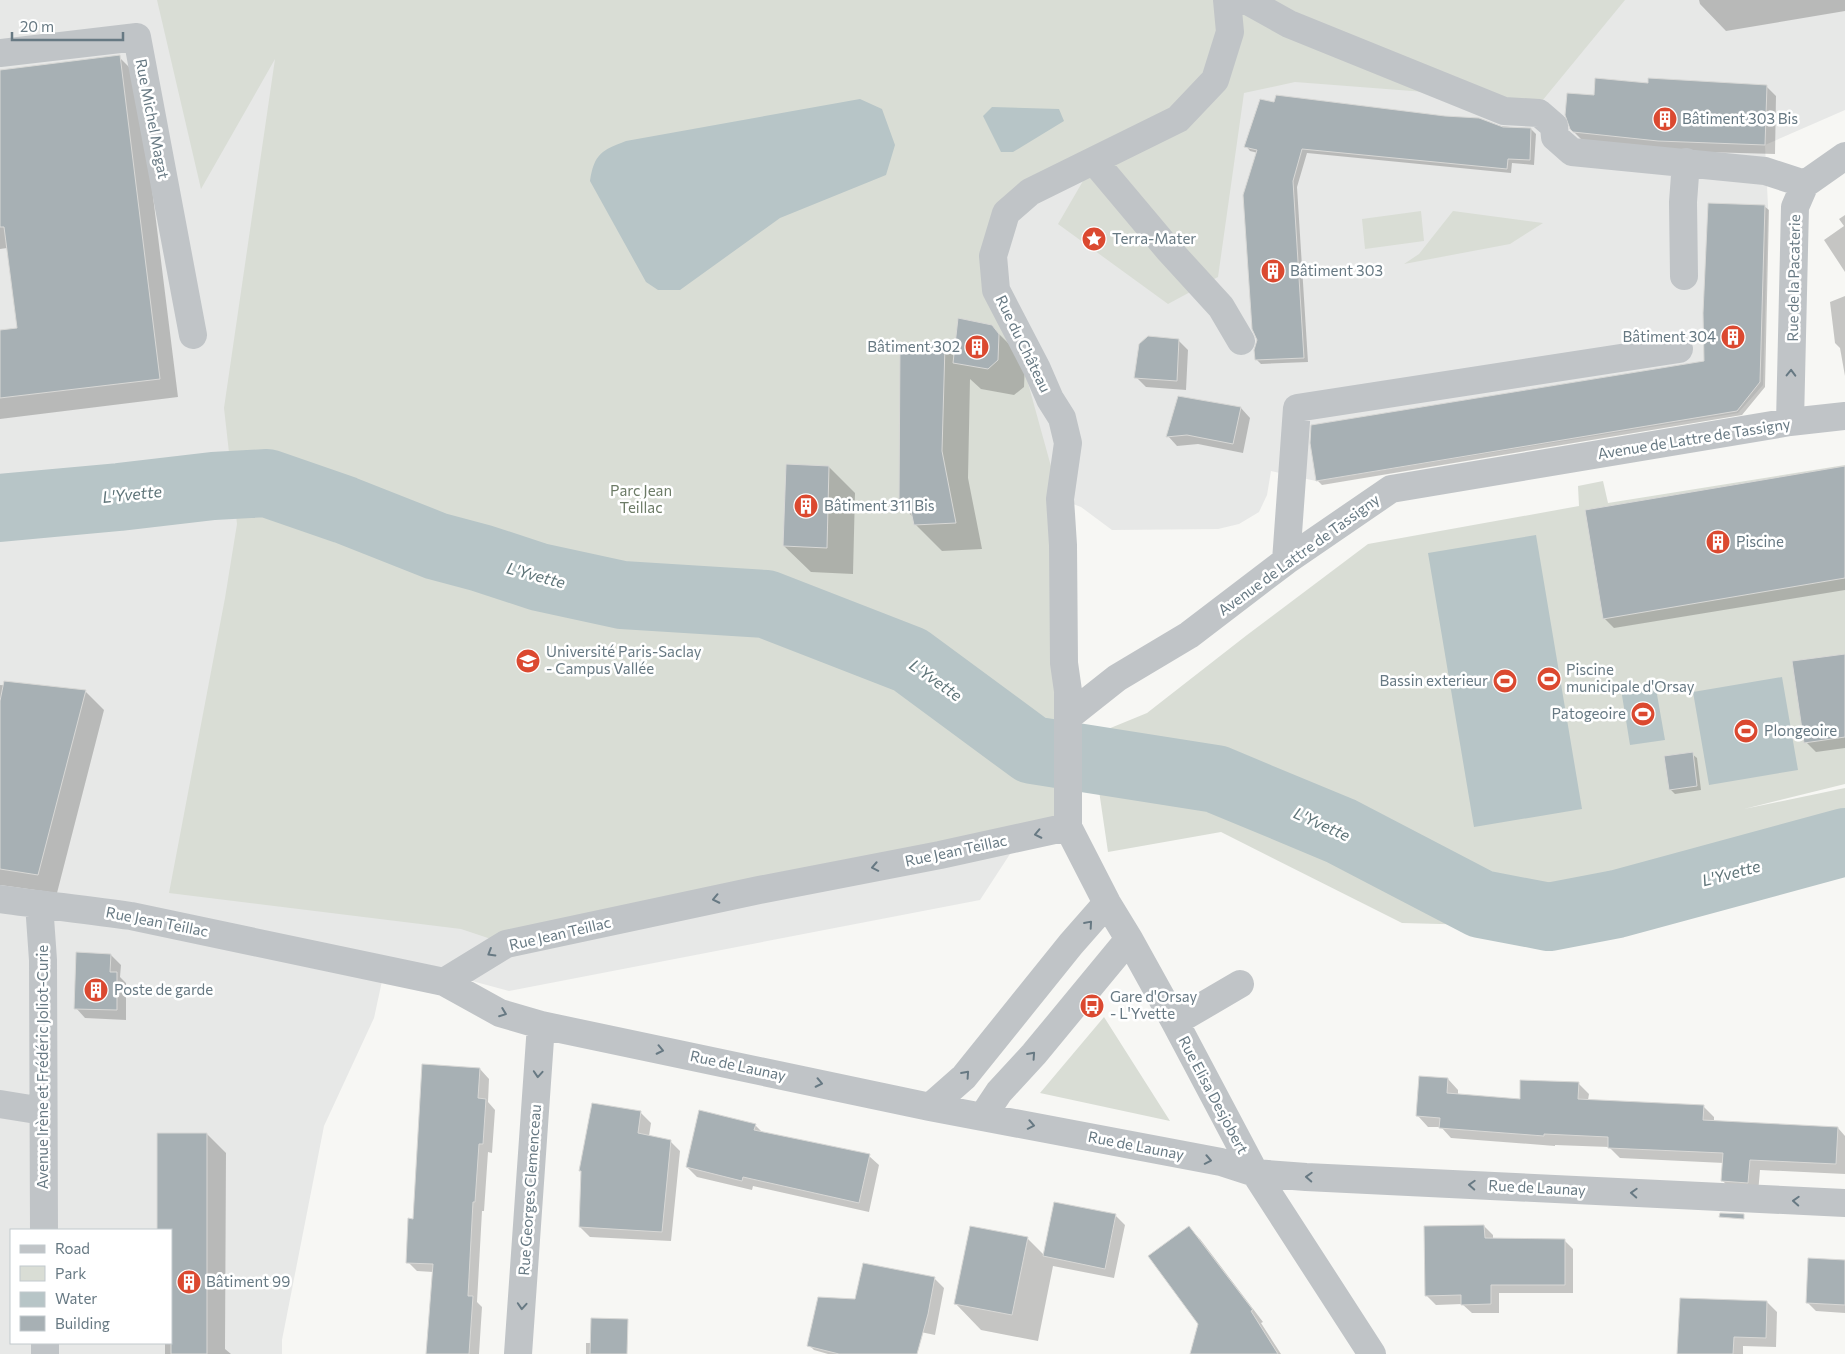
<svg xmlns="http://www.w3.org/2000/svg" width="1845" height="1354" font-family="Commissioner,sans-serif">
  <rect width="100%" height="100%" fill="#f7f7f4"/>
  <!-- built -->
  <path fill="#e7e8e7" fill-rule="evenodd" d="M0,0H1845V110L1765,145L1768,206L1763,385L1738,413L1316,481L1271,471L1267,495L1259,512L1239,524L1218,529L1112,530L1081,507L1060,499L1051,791L980,900L509,991L387,958L374,1018L324,1126L282,1340V1354H0ZM11,1230H171V1343H11Z"/>
  <!-- green -->
  <path fill="#d9ddd5" d="M157,0H1625L1542,101L1295,82L1244,93L1218,277L1168,304L1058,224L1094,162L1006,213L993,256L1060,499L1058,822L506,944L461,929L169,893L225,598L237,524L224,408L275,59L201,189Z
    M1421,211L1424,241L1365,249L1362,219Z
    M1453,211L1543,223L1510,244L1404,264L1419,254Z
    M1845,465V784L1744,809L1845,788V860L1695,901L1549,927L1402,923L1221,832L1108,852L1091,736L1147,713L1247,635L1368,544L1579,506L1578,486L1603,481L1608,503Z
    M1104,1017L1170,1121L1040,1093Z"/>
  <!-- water -->
  <path fill="#b7c5c7" d="M860,99L882,109L895,145L886,175L780,218L680,290H658L646,282L590,181C594,154 602,150 626,141Z
    M992,107L1059,109L1064,121L1013,152H1001L983,116Z
    M1536,535L1582,809L1474,827L1428,553Z
    M1782,677L1798,770L1709,785L1693,692Z
    M1655,683L1665,740L1630,745L1621,689Z"/>
  <!-- shadow -->
  <path fill="#0003" d="M1699,0H1845V11L1726,31L1700,4Z
    M119,57L138,76L178,397L0,419V332L18,329L7,248L0,249V72Z
    M1649,84L1766,86L1776,96L1775,154L1668,151L1584,142L1571,129L1595,96Z
    M1275,104L1531,129L1536,134L1534,165L1512,163L1511,173L1307,153L1297,187L1308,362L1261,364L1256,359L1258,340V153L1250,151L1246,146Z
    M1764,206L1769,210L1765,387L1742,415L1322,485L1317,480L1705,362Z
    M1845,215V272L1824,240L1844,226L1839,219Z
    M1845,296V376L1840,348L1835,343L1830,302Z
    M991,326L1018,353L1025,362L1024,387L1014,395L981,389L970,379L968,478L982,549L942,551L915,524L914,518L900,504L901,344L944,346L955,357Z
    M1178,340L1188,350L1186,390L1146,387L1136,377Z
    M1241,408L1250,418L1243,453L1198,444L1177,446L1168,436Z
    M829,467L855,493L853,574L811,572L784,546Z
    M1845,467V590L1614,628L1604,618Z
    M1845,657V748L1816,752L1806,742Z
    M0,685L85,691L104,710L57,893L0,885Z
    M1692,754L1697,758L1701,790L1675,794L1670,789Z
    M111,955L121,965L120,977L126,983V1020L85,1018L76,1008Z
    M480,1069L489,1079L488,1102L495,1110L492,1153L488,1152L484,1211H482L477,1302L482,1307L479,1354H427L433,1272L417,1271L408,1262L414,1220Z
    M1448,1079L1458,1090V1096L1521,1100L1578,1083L1589,1094L1588,1100L1703,1106L1714,1117V1121L1838,1128L1845,1136V1174L1760,1170L1758,1193L1733,1192L1723,1181L1724,1163L1620,1158L1609,1147L1555,1145V1146L1451,1138L1441,1127H1428L1418,1116Z
    M641,1113L651,1123L649,1136L670,1141L680,1151L671,1241L590,1237L580,1227L582,1172L580,1170Z
    M755,1125L763,1133L869,1156L879,1165L869,1212L753,1186L752,1190L697,1177L687,1167Z
    M159,1134H207L226,1153L225,1349L231,1354H165V1343H171V1230H158Z
    M1115,1215L1125,1225L1114,1278L1053,1266L1038,1341L981,1330L955,1303L1027,1238L1045,1256Z
    M1484,1226L1493,1235V1239L1564,1240L1573,1249V1293H1499V1313H1472L1462,1304L1436,1305L1427,1296Z
    M1189,1228L1200,1239L1263,1322L1261,1323L1281,1354H1198L1200,1324Z
    M1845,1261V1313L1816,1311L1807,1302Z
    M934,1278L944,1288L935,1335L863,1320L846,1354H828L814,1350L809,1345L853,1300Z
    M1767,1302L1777,1312L1776,1347L1743,1346V1354H1678Z
    M586,1343H615L625,1354H586Z"/>
  <g fill="none" stroke-linecap="round" stroke-linejoin="round">
    <!-- river -->
    <path stroke="#b7c5c7" stroke-width="68" d="M0,508L119,497L213,486L267,483L345,510L436,546L481,558L539,577L622,595L766,604L910,660L1032,750L1216,779L1341,831L1481,904L1549,917L1617,904L1845,842"/>
  </g>
  <!-- building -->
  <path fill="#a7b0b4" stroke="#d8d8d6" d="M120,55L160,379L0,398V330L17,328L4,227H0V70Z
    M1595,78L1648,83V78L1767,85L1765,145L1658,141L1573,132L1570,129L1565,115L1567,93L1594,95Z
    M1276,95L1445,116L1479,118L1503,127L1531,128L1530,160L1508,159L1507,169L1302,149L1293,181L1304,358L1255,360L1254,350L1257,340L1252,329L1243,195L1257,150L1244,147L1260,99L1274,102Z
    M1708,203L1765,205L1760,382L1737,411L1316,481L1310,443L1311,425L1704,361L1703,313Z
    M958,318L992,325L999,334L998,360L988,369L953,363Z
    M1148,336L1179,339L1177,381L1134,378L1139,344Z
    M900,343L945,345L942,451L956,523L914,525L909,502L899,504Z
    M1178,396L1241,407L1233,444L1187,435L1166,437Z
    M786,464L829,466L827,548L783,546Z
    M1845,466V578L1603,619L1585,510Z
    M1845,654V737L1804,743L1792,661Z
    M4,681L86,690L38,875L0,869V701Z
    M1693,752L1697,786L1669,790L1664,756Z
    M76,952L111,954L110,972H117V1010L74,1009Z
    M422,1064L480,1068L478,1098L486,1099L483,1144H479L475,1202H473L468,1296H473L469,1354H426L433,1264L406,1263L408,1218L413,1219Z
    M1419,1076L1448,1078L1447,1093L1520,1099V1080L1579,1082L1578,1099L1704,1105L1703,1120L1838,1127L1836,1164L1750,1160L1748,1183L1721,1181L1723,1153L1608,1148V1137L1544,1134V1136L1439,1128L1440,1118L1416,1116Z
    M592,1103L641,1111L638,1133L671,1140L662,1232L579,1227L581,1171H579Z
    M699,1110L756,1124L754,1130L870,1154L859,1203L743,1177L742,1181L686,1167Z
    M157,1133H207V1354H171V1230H157Z
    M1054,1202L1116,1214L1105,1269L1043,1256Z
    M1720,1213L1744,1214V1219L1719,1217Z
    M1484,1225L1485,1238L1565,1239V1285H1491V1304L1461,1305V1295L1425,1296L1424,1226Z
    M970,1226L1028,1237L1012,1315L954,1304Z
    M1189,1226L1253,1310L1251,1311L1278,1354H1190L1198,1324L1148,1256Z
    M1808,1258L1845,1260V1305L1806,1303Z
    M863,1263L935,1277L928,1314L917,1354H839L807,1346L818,1297L855,1299Z
    M1680,1298L1767,1301L1766,1338L1734,1337L1733,1354H1677Z
    M591,1318L628,1319L627,1354H590Z"/>
  <g fill="none" stroke-linecap="round" stroke-linejoin="round">
    <!-- minor -->
    <path stroke="#c0c4c7" stroke-width="28" d="M1246,0L1289,24L1504,111L1539,113L1554,126L1555,137L1572,152L1765,171L1805,184
      M0,53L137,37L193,335
      M1094,161L1168,249L1221,307L1241,341
      M1684,276L1683,202L1686,162
      M1790,422L1795,207L1805,184L1845,156
      M1286,561L1297,408L1679,349
      M1069,716L1117,678L1189,635L1286,561L1391,489L1790,422L1845,416
      M1068,827V691L1064,663L1063,545L1060,499L1068,443L1062,418L1050,399L1037,369L996,290L993,256L1006,213L1030,192L1178,119L1215,80L1230,32L1227,0
      M1068,827L1107,903L1129,939L1175,1022L1255,1173L1372,1354
      M0,899C44,905 88,910 131,916L444,982L500,1013L541,1025L930,1107L1221,1162L1255,1173L1306,1177L1845,1203
      M39,904L43,960L44,1230
      M444,982L506,944L759,890L940,855L1068,827
      M1175,1022L1240,984
      M0,1104L43,1111
      M930,1107L964,1077L1071,944L1107,903
      M983,1116L999,1092L1034,1054L1129,939
      M45,1343V1354
      M518,1354L541,1025"/>
  </g>
  <!-- one-way arrows -->
  <defs><path id="oneway-chevron" d="M-2-3.5L2.5 0L-2 3.5" fill="none" stroke-width="1.6" stroke-linecap="round" stroke-linejoin="round" transform="scale(1.25)"/></defs>
  <g stroke="#677983">
    <use href="#oneway-chevron" transform="translate(1791 373) rotate(-89)"/>
    <use href="#oneway-chevron" transform="translate(1038 834) rotate(168)"/>
    <use href="#oneway-chevron" transform="translate(875 867) rotate(169)"/>
    <use href="#oneway-chevron" transform="translate(716 899) rotate(168)"/>
    <use href="#oneway-chevron" transform="translate(1089 924) rotate(-49)"/>
    <use href="#oneway-chevron" transform="translate(491 953) rotate(149)"/>
    <use href="#oneway-chevron" transform="translate(503 1013) rotate(21)"/>
    <use href="#oneway-chevron" transform="translate(660 1050) rotate(12)"/>
    <use href="#oneway-chevron" transform="translate(1032 1055) rotate(-48)"/>
    <use href="#oneway-chevron" transform="translate(538 1074) rotate(94)"/>
    <use href="#oneway-chevron" transform="translate(966 1074) rotate(-48)"/>
    <use href="#oneway-chevron" transform="translate(819 1083) rotate(12)"/>
    <use href="#oneway-chevron" transform="translate(1031 1125) rotate(11)"/>
    <use href="#oneway-chevron" transform="translate(1208 1160) rotate(11)"/>
    <use href="#oneway-chevron" transform="translate(1309 1177) rotate(-177)"/>
    <use href="#oneway-chevron" transform="translate(1472 1185) rotate(-177)"/>
    <use href="#oneway-chevron" transform="translate(1634 1193) rotate(-177)"/>
    <use href="#oneway-chevron" transform="translate(1796 1201) rotate(-177)"/>
    <use href="#oneway-chevron" transform="translate(522 1306) rotate(94)"/>
  </g>
  <!-- icons -->
  <defs>
    <symbol id="building-disc" viewBox="-11 -11 22 22"><circle r="9.5" fill="#db4930" stroke="#fff"/><path d="M-4-6H4V6H1V3H-1V6H-4ZM-2.5-4.3h1.7v1.8h-1.7ZM.8-4.3h1.7v1.8H.8ZM-2.5-1h1.7V.8h-1.7ZM.8-1h1.7V.8H.8Z" fill="#fff"/></symbol>
    <symbol id="sight-disc" viewBox="-11 -11 22 22"><circle r="9.5" fill="#db4930" stroke="#fff"/><path d="M0-6L1.8-2.2L6-1.7L2.9 1.2L3.7 5.4L0 3.3L-3.7 5.4L-2.9 1.2L-6-1.7L-1.8-2.2Z" fill="#fff"/></symbol>
    <symbol id="university-disc" viewBox="-11 -11 22 22"><circle r="9.5" fill="#db4930" stroke="#fff"/><path d="M0-5L7-2L0 1L-7-2ZM-4 1L0 2.5L4 1V4Q0 6-4 4Z" fill="#fff"/></symbol>
    <symbol id="stadium-disc" viewBox="-11 -11 22 22"><circle r="9.5" fill="#db4930" stroke="#fff"/><path d="M0-5a6.5 5 0 1 0 0 10a6.5 5 0 1 0 0-10ZM-3.5-1.8h7v3.6h-7Z" fill="#fff"/></symbol>
    <symbol id="bus-disc" viewBox="-11 -11 22 22"><circle r="9.5" fill="#db4930" stroke="#fff"/><path d="M-5-6H5V4H4V6H2V4H-2V6H-4V4H-5ZM-3.5-4V0h7V-4ZM-3.5 1.2v1.5H-2V1.2ZM2 1.2v1.5H3.5V1.2Z" fill="#fff"/></symbol>
  </defs>
  <g fill-rule="evenodd">
    <use href="#building-disc" x="1651" y="105" width="28" height="28"/>
    <use href="#sight-disc" x="1080" y="225" width="28" height="28"/>
    <use href="#building-disc" x="1259" y="257" width="28" height="28"/>
    <use href="#building-disc" x="1719" y="323" width="28" height="28"/>
    <use href="#building-disc" x="963" y="333" width="28" height="28"/>
    <use href="#building-disc" x="792" y="492" width="28" height="28"/>
    <use href="#building-disc" x="1704" y="528" width="28" height="28"/>
    <use href="#university-disc" x="514" y="647" width="28" height="28"/>
    <use href="#stadium-disc" x="1535" y="665" width="28" height="28"/>
    <use href="#stadium-disc" x="1491" y="667" width="28" height="28"/>
    <use href="#stadium-disc" x="1629" y="700" width="28" height="28"/>
    <use href="#stadium-disc" x="1732" y="717" width="28" height="28"/>
    <use href="#building-disc" x="82" y="976" width="28" height="28"/>
    <use href="#bus-disc" x="1078" y="992" width="28" height="28"/>
    <use href="#building-disc" x="175" y="1268" width="28" height="28"/>
  </g>
  <g text-anchor="middle" stroke-width="5" stroke-linejoin="round" paint-order="stroke">
    <!-- street labels -->
    <g font-size="15" fill="#677983" stroke="#fff">
      <text transform="translate(152 119) rotate(79)" y="5">Rue Michel Magat</text>
      <text transform="translate(1794 278) rotate(-89)" y="5">Rue de la Pacaterie</text>
      <text transform="translate(1023 344) rotate(64)" y="5">Rue du Château</text>
      <text transform="translate(1694 439) rotate(-9)" y="5">Avenue de Lattre de Tassigny</text>
      <text transform="translate(1299 555) rotate(-36)" y="5">Avenue de Lattre de Tassigny</text>
      <text transform="translate(956 851) rotate(-12)" y="5">Rue Jean Teillac</text>
      <text transform="translate(157 922) rotate(11)" y="5">Rue Jean Teillac</text>
      <text transform="translate(560 934) rotate(-13)" y="5">Rue Jean Teillac</text>
      <text transform="translate(738 1066) rotate(12)" y="5">Rue de Launay</text>
      <text transform="translate(43 1067) rotate(-90)" y="5">Avenue Irène et Frédéric Joliot-Curie</text>
      <text transform="translate(1213 1095) rotate(62)" y="5">Rue Elisa Desjobert</text>
      <text transform="translate(1136 1146) rotate(11)" y="5">Rue de Launay</text>
      <text transform="translate(1537 1188) rotate(3)" y="5">Rue de Launay</text>
      <text transform="translate(530 1190) rotate(-86)" y="5">Rue Georges Clemenceau</text>
    </g>
    <!-- poi labels -->
    <g font-size="15" fill="#677983" stroke="#fff" text-anchor="start">
      <text x="1682" y="124">Bâtiment 303 Bis</text>
      <text x="1112" y="244">Terra-Mater</text>
      <text x="1290" y="276">Bâtiment 303</text>
      <text x="1716" y="342" text-anchor="end">Bâtiment 304</text>
      <text x="960" y="352" text-anchor="end">Bâtiment 302</text>
      <text x="824" y="511">Bâtiment 311 Bis</text>
      <text x="1736" y="547">Piscine</text>
      <text x="546" y="657">Université Paris-Saclay<tspan x="546" dy="17">- Campus Vallée</tspan></text>
      <text x="1566" y="675">Piscine<tspan x="1566" dy="17">municipale d'Orsay</tspan></text>
      <text x="1488" y="686" text-anchor="end">Bassin exterieur</text>
      <text x="1626" y="719" text-anchor="end">Patogeoire</text>
      <text x="1764" y="736">Plongeoire</text>
      <text x="114" y="995">Poste de garde</text>
      <text x="1110" y="1002">Gare d'Orsay<tspan x="1110" dy="17">- L'Yvette</tspan></text>
      <text x="206" y="1287">Bâtiment 99</text>
    </g>
    <!-- park labels -->
    <g font-size="15" fill="#6c7b66" stroke="#fff">
      <text x="641" y="496">Parc Jean<tspan x="641" dy="17">Teillac</tspan></text>
    </g>
    <!-- water labels -->
    <g font-size="16" font-style="italic" fill="#5e7478" stroke="#fff">
      <text transform="translate(132 494) rotate(-6)" y="6">L'Yvette</text>
      <text transform="translate(536 575) rotate(15)" y="6">L'Yvette</text>
      <text transform="translate(936 680) rotate(35)" y="6">L'Yvette</text>
      <text transform="translate(1322 824) rotate(24)" y="6">L'Yvette</text>
      <text transform="translate(1731 873) rotate(-15)" y="6">L'Yvette</text>
    </g>
  </g>
  <!-- legend -->
  <rect x="10" y="1229" width="162" height="115" fill="#ffffff" stroke="#c2c9cd"/>
  <rect x="20" y="1245" width="25" height="8" fill="#c0c4c7" stroke="#c2c9cd"/>
  <text x="55" y="1254" font-size="15" fill="#677983">Road</text>
  <rect x="20" y="1266" width="25" height="15" fill="#d9ddd5" stroke="#c2c9cd"/>
  <text x="55" y="1279" font-size="15" fill="#677983">Park</text>
  <rect x="20" y="1292" width="25" height="15" fill="#b7c5c7" stroke="#c2c9cd"/>
  <text x="55" y="1304" font-size="15" fill="#677983">Water</text>
  <rect x="20" y="1316" width="25" height="15" fill="#a7b0b4" stroke="#c2c9cd"/>
  <text x="55" y="1329" font-size="15" fill="#677983">Building</text>
  <!-- scale -->
  <path d="M12 32v8h111v-8" fill="none" stroke="#677983" stroke-width="2.5"/>
  <text x="20" y="32" font-size="15" fill="#677983" stroke="#ffffff" stroke-width="4" paint-order="stroke">20 m</text>
</svg>
